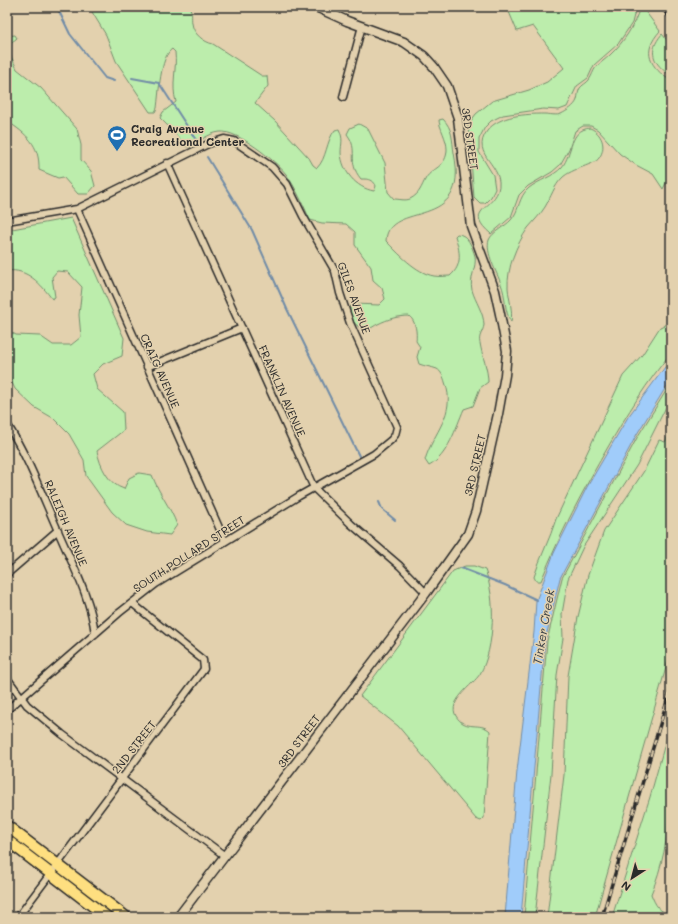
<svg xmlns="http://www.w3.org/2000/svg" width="678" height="924" font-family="Mali,sans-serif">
  <rect width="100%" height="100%" fill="#e3d1ae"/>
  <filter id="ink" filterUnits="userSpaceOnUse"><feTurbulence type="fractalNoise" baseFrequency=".025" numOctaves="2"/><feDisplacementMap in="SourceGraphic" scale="8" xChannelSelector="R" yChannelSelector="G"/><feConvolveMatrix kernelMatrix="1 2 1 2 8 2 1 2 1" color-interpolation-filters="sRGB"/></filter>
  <g filter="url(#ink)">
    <!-- green -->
    <path fill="#bcedac" stroke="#748c6c" d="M89,7H189C193,12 191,17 192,23C193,34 204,42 213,44L262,76H267L268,86L255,103L275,121L309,158L313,165L317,168C327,158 326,141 335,130L339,129C344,140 341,143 341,153C342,171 356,188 374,191L376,186C373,179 369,179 361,179C346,161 360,151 347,134L350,128L359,124L368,129L385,163L388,192L394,199C399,199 405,201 410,199C420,194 421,187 426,178C432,168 447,167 447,149C447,139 439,127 439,120L443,119C453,129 452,140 454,153C471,234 387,199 386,241C398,253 416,273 434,276C439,277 445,276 450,276C463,265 460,251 455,236L457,234C468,234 472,247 475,256C477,267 469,278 472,290C475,301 484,313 484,325C483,332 478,336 480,343C482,356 488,369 488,382L480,388L473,406L464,409C456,427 448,456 429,466L425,460C433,432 457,414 445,382C444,378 441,371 437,369C432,367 424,366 419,364L417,357L420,347L416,341C417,333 416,321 409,316C398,316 388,319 378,324C375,325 371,329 367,329C355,329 349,317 350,307L354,304L379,305L385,299L382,288L373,280L371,267L355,245V232L346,224L322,223L310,220C303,204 296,188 286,174C275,160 237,130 220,132C209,133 198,142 190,147L185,146L175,133L160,118L163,112L176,102C171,84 177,70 175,52L172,49C160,57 159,94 157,108L155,112H150L116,61L106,35Z
      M507,7H636L632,23L618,44L594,65L588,78L577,86L567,107L559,110L543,109L503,115L491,121L485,127L479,139V152L493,175L495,189L491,197L485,203H480L474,197L468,125L476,114L492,101L529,90L547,82L564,68L533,26L517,31Z
      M640,7H642L660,31C641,52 650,67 671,81V185L666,183L663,189L653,174L636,165L620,154L598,130L591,126H583L575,131L569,149L560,165L552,172L528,186L519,195L511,217L491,234C464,211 491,210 498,191C506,165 469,156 487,131C499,115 526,114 544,114C549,114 557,116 561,114C567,111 575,106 577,100C578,96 578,91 580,88C582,85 587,83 589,80C592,76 593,71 596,67C600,63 606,59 610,55C625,41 634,26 640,7Z
      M662,34L671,45V76C653,63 647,52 662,34Z
      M15,35L17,38L11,43L9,52L17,69L41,88L77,129L81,145V160L91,171L95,186L88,194H78L63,177L58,178L39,170C40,144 26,134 7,121V36Z
      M590,128C602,133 607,147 599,158C595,165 572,168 562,178C554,186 551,197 545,207C540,215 534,221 528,228C516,245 507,268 508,288C509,300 513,310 511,322C504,311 506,296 501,284C497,272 485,253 489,240C492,232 506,226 511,220C520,210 518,197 529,188C539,180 553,177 562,167C573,153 569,130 590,128Z
      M71,218L124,338L122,356L103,364L93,374L97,389L123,412L124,430L97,451C100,466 108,484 124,489L129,478L139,473L152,475C159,494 170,506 177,525L170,535L147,532L126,525L112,512L86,476L84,460L69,434L53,418L34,407L15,389L7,372V330L16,335L40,336L53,345H71L81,337L79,315L82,287L68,272L57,271L52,277L55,297L52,299C41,284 27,268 7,271V230Z
      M671,322V353C647,382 627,414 608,447C583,490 560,534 541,581H536L534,577C540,557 550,539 556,519L623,376L642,355L660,327Z
      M671,383V397L637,465L583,547L568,579L562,614L563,638L557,675L551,774L535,917H524L547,641L562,578L638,436Z
      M671,430V650L595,917H547L564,775L568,676L578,617L588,575L604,531L644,471L659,440L665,442Z
      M465,566H474L485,570C496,598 495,647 480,674C473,685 447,701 456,716C466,732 480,721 490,731L484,818L481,821L476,819L398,726L360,696L453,571Z
      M671,722C671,781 674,839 651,894C655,904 659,913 671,914V917H612L650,797Z"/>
    <!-- water -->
    <path fill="#a0ccfa" stroke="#718ca7" d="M671,359V379L637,434L560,578L545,641L521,917H505L517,771L534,632L536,601L554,553L587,487L628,417Z"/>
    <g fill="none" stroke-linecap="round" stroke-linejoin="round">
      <!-- stream -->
      <path stroke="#718ca7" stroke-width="2" d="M57,7L70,34L105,78L114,81
        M132,78L159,83L198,143
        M207,157L252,230L287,309L359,456
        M379,502L382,509L395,520
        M461,568L505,585L537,600"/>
      <defs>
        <path id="minor" d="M343,97L362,26
          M167,163L314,488L351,524L400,566L426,593
          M77,209L225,541
          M7,221L77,209L208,144L224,139L234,141L272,167L287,184L303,216L335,271L340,293L350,323L397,427L395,435L391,440L374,454L299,496L156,584L119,613L7,710
          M147,367L242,328
          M7,424C28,457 42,495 58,531C72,564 91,598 95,634
          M7,574L58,530
          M7,678L27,705L62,734L225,856
          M18,917L204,669L203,660L132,603"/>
        <path id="tertiary" d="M178,917L426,593L468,534L476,511L498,414L505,375L507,351L500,314L495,291L471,226L458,118L447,86L434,67L424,56L404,42L347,21L316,7"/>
        <path id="primary" d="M7,826L126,917
          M7,840L107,917"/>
      </defs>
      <!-- minor casing -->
      <use href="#minor" stroke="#2b2b2b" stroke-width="9"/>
      <!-- tertiary casing -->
      <use href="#tertiary" stroke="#2b2b2b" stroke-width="11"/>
      <!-- primary casing -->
      <use href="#primary" stroke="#2b2b2b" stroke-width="13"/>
      <!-- minor -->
      <use href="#minor" stroke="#e3d1ae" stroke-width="6"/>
      <!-- tertiary -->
      <use href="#tertiary" stroke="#e3d1ae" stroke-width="8"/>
      <!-- primary -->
      <use href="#primary" stroke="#fedf80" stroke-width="10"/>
      <defs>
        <path id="rail" d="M661,7L671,19
          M602,917L671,688"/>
      </defs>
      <!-- rail casing -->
      <use href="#rail" stroke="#2b2b2b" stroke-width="3.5"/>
      <!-- rail -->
      <use href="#rail" stroke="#e3d1ae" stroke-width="2" stroke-dasharray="6" stroke-linecap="butt"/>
    </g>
  </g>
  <!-- icons -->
  <defs>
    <symbol id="stadium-pin" viewBox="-11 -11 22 30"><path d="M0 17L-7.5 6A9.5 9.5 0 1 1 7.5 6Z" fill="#1f6fb2" stroke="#e3d1ae"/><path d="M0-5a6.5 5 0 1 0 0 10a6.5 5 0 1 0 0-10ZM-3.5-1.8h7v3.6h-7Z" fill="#fff"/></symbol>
  </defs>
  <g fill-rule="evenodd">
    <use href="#stadium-pin" x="106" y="124" width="22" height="30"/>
  </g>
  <g text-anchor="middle" stroke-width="3" stroke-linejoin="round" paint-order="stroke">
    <!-- poi labels -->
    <g font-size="11" font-weight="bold" fill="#2b2b2b" stroke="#e3d1ae" text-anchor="start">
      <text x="131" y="133">Craig Avenue<tspan x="131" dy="13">Recreational Center</tspan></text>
    </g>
    <!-- street labels -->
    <g font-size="11" fill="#2b2b2b" stroke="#e3d1ae">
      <text transform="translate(470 139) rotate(82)" y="4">3RD STREET</text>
      <text transform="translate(354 298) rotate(70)" y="4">GILES AVENUE</text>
      <text transform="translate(160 371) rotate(66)" y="4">CRAIG AVENUE</text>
      <text transform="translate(282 391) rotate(66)" y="4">FRANKLIN AVENUE</text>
      <text transform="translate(475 465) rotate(-77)" y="4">3RD STREET</text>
      <text transform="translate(66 523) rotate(67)" y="4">RALEIGH AVENUE</text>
      <text transform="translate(189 554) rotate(-33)" y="4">SOUTH POLLARD STREET</text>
      <text transform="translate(299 741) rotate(-53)" y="4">3RD STREET</text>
      <text transform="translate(134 747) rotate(-52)" y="4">2ND STREET</text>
    </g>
    <!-- water labels -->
    <g font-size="12" font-style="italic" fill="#3d434a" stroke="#e3d1ae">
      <text transform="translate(544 627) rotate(-80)" y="4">Tinker Creek</text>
    </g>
  </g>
  <!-- margin -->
  <rect width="678" height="924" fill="none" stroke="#e3d1ae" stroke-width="24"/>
  <rect x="12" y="12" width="654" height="900" fill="none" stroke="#2b2b2b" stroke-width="1.5" filter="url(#ink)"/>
  <!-- north arrow -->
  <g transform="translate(632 878) rotate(216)" stroke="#e3d1ae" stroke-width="3" paint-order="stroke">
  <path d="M0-3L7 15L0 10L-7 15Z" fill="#2b2b2b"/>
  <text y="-6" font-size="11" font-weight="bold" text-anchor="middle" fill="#2b2b2b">N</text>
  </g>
</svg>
